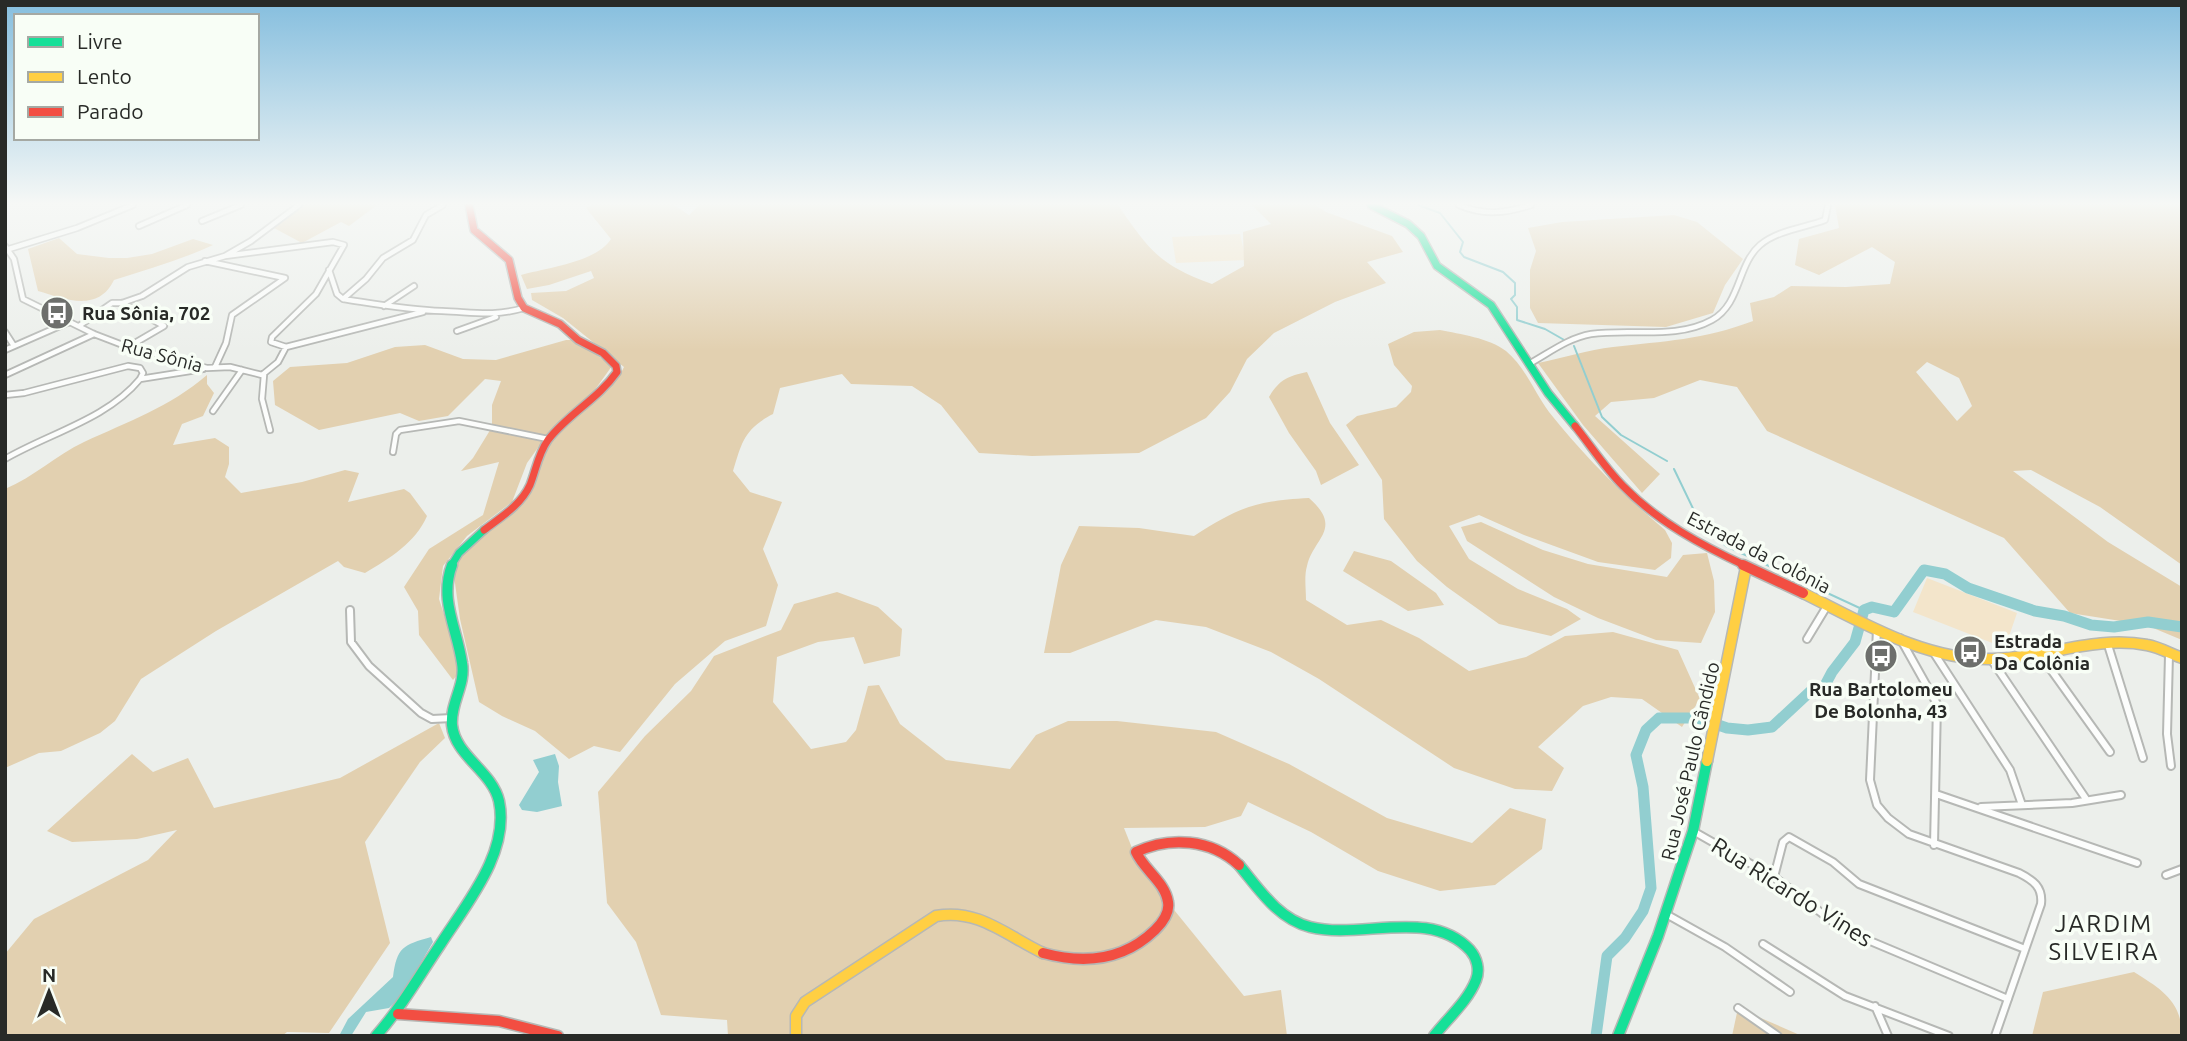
<svg xmlns="http://www.w3.org/2000/svg" width="2187" height="1041" font-family="Ubuntu,sans-serif">
  <rect width="100%" height="100%" fill="#ecefeb"/>
  <!-- green -->
  <path fill="#f3e5cb" d="M1240,234L1246,260L1176,263L1172,237Z
    M1927,578L2017,613L2005,648L1913,612Z"/>
  <!-- forest -->
  <path fill="#e2d0b0" fill-rule="evenodd" d="M303,205H377L349,226L341,222L302,243L274,228Z
    M591,205H674L689,215L699,205H1118C1149,250 1159,265 1212,284L1244,266L1243,232L1271,224L1252,205H1315L1326,212L1392,236L1403,252L1367,262L1386,283L1335,302L1274,333L1247,359L1230,392L1206,418L1139,453L1032,456L979,453L941,405L912,386L851,384L842,374L780,388L773,414C744,429 742,442 733,471L750,492L782,502L763,549L778,585L766,626L725,641L675,684L620,752L594,746L569,759L535,731L502,716L479,702L460,619L453,569L462,555L527,497L545,450L558,432L620,375L624,367L563,318L532,300L531,293L566,291L594,278L591,271L549,285L527,289L521,275C546,268 597,262 611,239L586,208Z
    M1835,205H2182V565L2100,507L2031,470L2013,471L2108,542L2182,587V640L2146,625L2070,613L2004,538L1767,431L1737,387L1700,380L1654,398L1611,402L1595,416L1660,474L1642,493L1583,425L1538,363C1563,358 1588,350 1613,347C1664,341 1703,340 1753,321L1750,303L1774,297L1791,286L1846,287L1890,284L1895,262L1872,247L1819,275L1795,265L1799,239L1839,228ZM1927,362L1959,378L1972,406L1957,421L1916,372Z
    M1674,215L1697,222L1743,259L1725,285L1713,313L1666,327L1538,323L1530,308V270L1536,251L1528,228L1562,222Z
    M59,238L77,254L109,258H127L152,254L193,239L213,245C181,260 148,269 114,280C98,313 65,299 38,291L28,249Z
    M1440,330C1460,334 1489,338 1506,351C1526,368 1534,392 1549,412C1584,456 1622,494 1665,530L1672,543L1671,558L1655,570L1598,562L1524,535L1479,515L1449,526L1469,559L1518,589L1567,609L1581,619L1551,636L1499,624L1447,587L1417,561L1384,519L1382,480L1346,425L1357,416L1396,407L1411,392L1412,386L1394,365L1388,344L1414,332Z
    M566,340H576L612,366L594,391L550,431L527,463L512,502L467,536L443,566L439,599L462,669L453,680L419,635L418,611L404,587L429,549L483,515L499,462L461,471L473,458L492,427V405L501,381L485,379L448,416L419,421L400,413L319,430L275,405L273,381L290,367L347,363L395,347L425,345L463,359L496,360Z
    M1307,372L1330,423L1359,465L1321,485L1316,471L1289,433L1269,397C1279,380 1288,376 1307,372Z
    M207,375V384L214,393L203,416L182,424L173,445L215,438L229,447V464L225,477L241,493L302,482L345,470L359,473L348,502L404,489L410,493L427,516C416,542 389,559 365,573L344,567L338,561L216,631L141,679L115,721L100,733L61,751L39,753L5,768V489C34,477 56,455 84,442C127,422 170,407 207,375Z
    M1309,498C1344,529 1313,538 1307,566C1304,576 1306,589 1306,600L1347,625L1381,620L1419,638L1469,671L1526,657L1565,636L1613,632L1678,650L1700,699L1682,727L1642,699L1611,697L1583,706L1538,747L1564,768L1552,791L1515,789L1454,768L1319,679L1271,652L1206,627L1156,620L1070,653H1044L1061,565L1079,526L1139,528L1194,536C1239,507 1255,501 1309,498Z
    M1481,522L1543,550L1588,564L1667,577L1683,555L1707,553L1714,581L1715,612L1701,643L1656,640L1598,618L1554,597L1467,541L1461,527Z
    M1354,551L1391,561L1436,593L1444,605L1408,611L1343,571Z
    M837,592L878,607L902,629L900,656L864,664L854,637L818,642L777,657L773,702L811,749L846,742L856,730L868,686L879,685L900,724L946,760L1010,769L1036,735L1068,721H1117L1216,732L1289,764L1387,818L1472,843L1510,808L1546,819L1542,849L1495,885L1440,891L1378,871L1311,832L1248,802L1241,816L1205,827L1124,828L1140,868L1244,996L1281,990L1287,1036H728L727,1020L661,1015L636,942L607,903L598,792L645,736L691,691L714,656L781,630L794,604Z
    M439,723L445,738L420,762L365,842L390,943L329,1033L287,1032L282,1036H5V954L34,919L148,860L177,830L137,839L72,842L47,831L132,754L153,772L188,758L214,808L340,778Z
    M2134,972C2161,989 2182,1001 2182,1036H2032L2043,992Z
    M1738,1008L1802,1036H1732Z"/>
  <!-- water -->
  <path fill="#92ced0" d="M555,754L559,766L558,782L562,806L537,812L522,810L519,805L539,772L533,760Z
    M431,937L433,942L401,997L389,1008L366,1012L351,1036H339L348,1019L393,977C397,947 403,945 431,937Z"/>
  <g fill="none" stroke-linecap="round" stroke-linejoin="round">
    <!-- stream -->
    <path stroke="#92ced0" stroke-width="2" d="M1418,205L1440,213L1463,242L1460,252L1464,257L1503,272L1515,283V295L1511,299L1517,307V320L1545,329L1566,341
      M1574,346L1602,417L1621,435L1667,461
      M1674,469L1700,523L1726,546L1864,610"/>
    <!-- river -->
    <path stroke="#92ced0" stroke-width="11" d="M1596,1036L1607,956L1625,938L1643,911L1651,888L1643,787L1636,755L1646,730L1659,718H1698L1727,728L1748,730L1772,727L1814,688L1823,689L1832,672L1855,642L1864,610L1872,607L1894,612L1924,570L1945,574L1968,588L2035,611L2064,616L2091,625L2114,627L2148,622L2182,627"/>
    <defs>
      <path id="street-far1" d="M443,205L426,215L413,240L383,258L366,279L343,299C376,304 408,310 442,311C473,312 493,317 524,308
        M1459,205C1484,216 1506,213 1531,205
        M202,221L241,205
        M139,226L187,205
        M5,246L14,259L23,299L94,334L128,347L207,368L230,367L262,375L278,362L286,347
        M9,249L77,228L133,205
        M225,256L333,242L344,245L316,294L272,337L271,342L286,347L423,312
        M205,261L285,278L232,315L226,343L215,367
        M329,270L337,294L343,299
        M122,303L164,326L128,347
        M384,306L414,286
        M79,326L112,303H122L142,296L188,267L225,256L251,241L299,205
        M457,331L496,317
        M5,332L14,346
        M5,350L69,322
        M1529,364C1549,353 1568,338 1591,334C1631,328 1676,340 1712,320C1741,304 1737,265 1760,245C1778,230 1804,228 1825,220L1828,205
        M5,375L94,334
        M264,375L262,399L270,430
        M140,379L203,369
        M5,395L24,393L128,366L140,368L143,373L140,379
        M213,411L242,370
        M393,452L396,434L400,430L459,421L548,439
        M5,459C50,433 107,419 140,379"/>
      <path id="street" d="M350,610L351,642L369,666L421,713L432,719L452,718
        M1877,629L1870,780L1877,805L1888,818L1909,834L2019,873C2033,880 2043,887 2041,904L1995,1036
        M1900,638L1937,704L1934,845
        M1807,639L1827,606
        M2108,645L2143,758
        M1932,650L2010,770L2022,805
        M2039,653L2110,752
        M2169,655L2167,734L2171,766
        M1991,659L2086,799
        M1936,794L2137,863
        M1981,807L2072,803L2121,795
        M1693,831L1774,877L1844,930L2008,999
        M2166,875L2182,869
        M1774,877L1783,842L1789,837L1833,862L1859,884L2025,949
        M1666,914L1725,947L1790,992
        M1763,944L1845,996L1949,1036
        M1875,1006L1888,1036
        M1738,1008L1778,1036"/>
      <path id="fast-far1" d="M1371,205L1408,224L1421,236L1437,266L1491,305L1548,393L1575,426
        M451,566L459,553L484,530"/>
      <path id="fast" d="M1239,865C1259,889 1278,919 1310,927C1361,940 1430,907 1470,950C1477,958 1480,970 1476,980C1468,1001 1447,1019 1434,1036
        M376,1036C401,1008 419,976 440,945C466,904 510,853 499,801C492,771 455,756 452,725C450,703 466,685 462,663C457,628 439,600 452,565
        M1618,1036L1658,936L1693,831L1707,761"/>
      <path id="slow" d="M1803,593C1862,622 1925,661 1993,659C2044,658 2096,635 2147,645C2159,647 2171,654 2182,658
        M1707,761L1746,567
        M796,1036V1016L805,1002L936,916C978,908 1007,936 1043,953"/>
      <path id="jam-far1" d="M469,205L474,230L509,260L518,298L524,308L560,324L578,340L603,353L616,366L617,372C598,399 568,414 548,440C538,454 536,470 530,485C521,505 501,517 484,530
        M1575,426C1591,446 1605,468 1623,486C1658,522 1701,545 1746,566"/>
      <path id="jam" d="M1743,565L1803,593
        M1043,953C1083,964 1123,961 1155,930C1162,923 1170,913 1168,902C1165,882 1144,870 1136,852C1170,836 1211,839 1239,865
        M398,1014L499,1021L558,1036"/>
    </defs>
    <!-- street-far1 casing -->
    <use href="#street-far1" stroke="#b6b8b5" stroke-width="8"/>
    <!-- street casing -->
    <use href="#street" stroke="#b6b8b5" stroke-width="10"/>
    <!-- fast-far1 casing -->
    <use href="#fast-far1" stroke="#b6b8b5" stroke-width="10"/>
    <!-- fast casing -->
    <use href="#fast" stroke="#b6b8b5" stroke-width="13"/>
    <!-- slow casing -->
    <use href="#slow" stroke="#b6b8b5" stroke-width="13"/>
    <!-- jam-far1 casing -->
    <use href="#jam-far1" stroke="#b6b8b5" stroke-width="10"/>
    <!-- jam casing -->
    <use href="#jam" stroke="#b6b8b5" stroke-width="13"/>
    <!-- street-far1 -->
    <use href="#street-far1" stroke="#fcfdfc" stroke-width="4.5"/>
    <!-- street -->
    <use href="#street" stroke="#fcfdfc" stroke-width="6"/>
    <!-- fast-far1 -->
    <use href="#fast-far1" stroke="#16e098" stroke-width="7"/>
    <!-- fast -->
    <use href="#fast" stroke="#16e098" stroke-width="10"/>
    <!-- slow -->
    <use href="#slow" stroke="#ffcf43" stroke-width="10"/>
    <!-- jam-far1 -->
    <use href="#jam-far1" stroke="#f24e42" stroke-width="7"/>
    <!-- jam -->
    <use href="#jam" stroke="#f24e42" stroke-width="10"/>
  </g>
  <!-- sky -->
  <linearGradient id="sky" x2="0" y2="1"><stop stop-color="#85bede"/><stop offset="0.58" stop-color="#f6f8f6"/><stop offset="1" stop-color="#f6f8f6" stop-opacity="0"/></linearGradient>
  <rect width="2187" height="351" fill="url(#sky)"/>
  <!-- icons -->
  <defs>
    <symbol id="bus-disc" viewBox="-11 -11 22 22"><circle r="9.5" fill="#6d6f6c" stroke="#f8fef6"/><path d="M-5-6H5V4H4V6H2V4H-2V6H-4V4H-5ZM-3.5-4V0h7V-4ZM-3.5 1.2v1.5H-2V1.2ZM2 1.2v1.5H3.5V1.2Z" fill="#fff"/></symbol>
  </defs>
  <g fill-rule="evenodd">
    <use href="#bus-disc" x="38" y="294" width="38" height="38"/>
    <use href="#bus-disc" x="1951" y="633" width="38" height="38"/>
    <use href="#bus-disc" x="1862" y="637" width="38" height="38"/>
  </g>
  <g text-anchor="middle" stroke-width="7" stroke-linejoin="round" paint-order="stroke">
    <!-- poi labels -->
    <g font-size="19" font-weight="bold" fill="#282a27" stroke="#f8fef6" text-anchor="start">
      <text x="82" y="320">Rua Sônia, 702</text>
      <text x="1994" y="648">Estrada<tspan x="1994" dy="22">Da Colônia</tspan></text>
      <text x="1881" y="696" text-anchor="middle">Rua Bartolomeu<tspan x="1881" dy="22">De Bolonha, 43</tspan></text>
    </g>
    <!-- street labels -->
    <g font-size="19" fill="#282a27" stroke="#f8fef6">
      <text transform="translate(162 355) rotate(15)" y="7">Rua Sônia</text>
      <text transform="translate(1759 552) rotate(27)" y="7">Estrada da Colônia</text>
      <text transform="translate(1690 761) rotate(-77)" y="7">Rua José Paulo Cândido</text>
    </g>
    <!-- near-street labels -->
    <g font-size="23" fill="#282a27" stroke="#f8fef6">
      <text transform="translate(1792 892) rotate(32)" y="8">Rua Ricardo Vines</text>
    </g>
    <!-- near-neighbourhood labels -->
    <g font-size="24" letter-spacing="2" fill="#282a27" stroke="#f8fef6">
      <text x="2104" y="932">JARDIM<tspan x="2104" dy="28">SILVEIRA</tspan></text>
    </g>
  </g>
  <!-- border -->
  <rect width="2187" height="1041" fill="none" stroke="#282a27" stroke-width="14"/>
  <!-- legend -->
  <rect x="14" y="14" width="245" height="126" fill="#f8fef6" stroke="#a5a9a3" stroke-width="2"/>
  <rect x="28" y="37" width="35" height="10" fill="#16e098" stroke="#a5a9a3" stroke-width="2"/>
  <text x="77" y="49" font-size="21" fill="#282a27">Livre</text>
  <rect x="28" y="72" width="35" height="10" fill="#ffcf43" stroke="#a5a9a3" stroke-width="2"/>
  <text x="77" y="84" font-size="21" fill="#282a27">Lento</text>
  <rect x="28" y="107" width="35" height="10" fill="#f24e42" stroke="#a5a9a3" stroke-width="2"/>
  <text x="77" y="119" font-size="21" fill="#282a27">Parado</text>
  <!-- north arrow -->
  <g transform="translate(49 992)" stroke="#f8fef6" stroke-width="5" paint-order="stroke">
  <path d="M0-5L12 26L0 18L-12 26Z" fill="#282a27"/>
  <text y="-10" font-size="19" font-weight="bold" text-anchor="middle" fill="#282a27">N</text>
  </g>
</svg>
